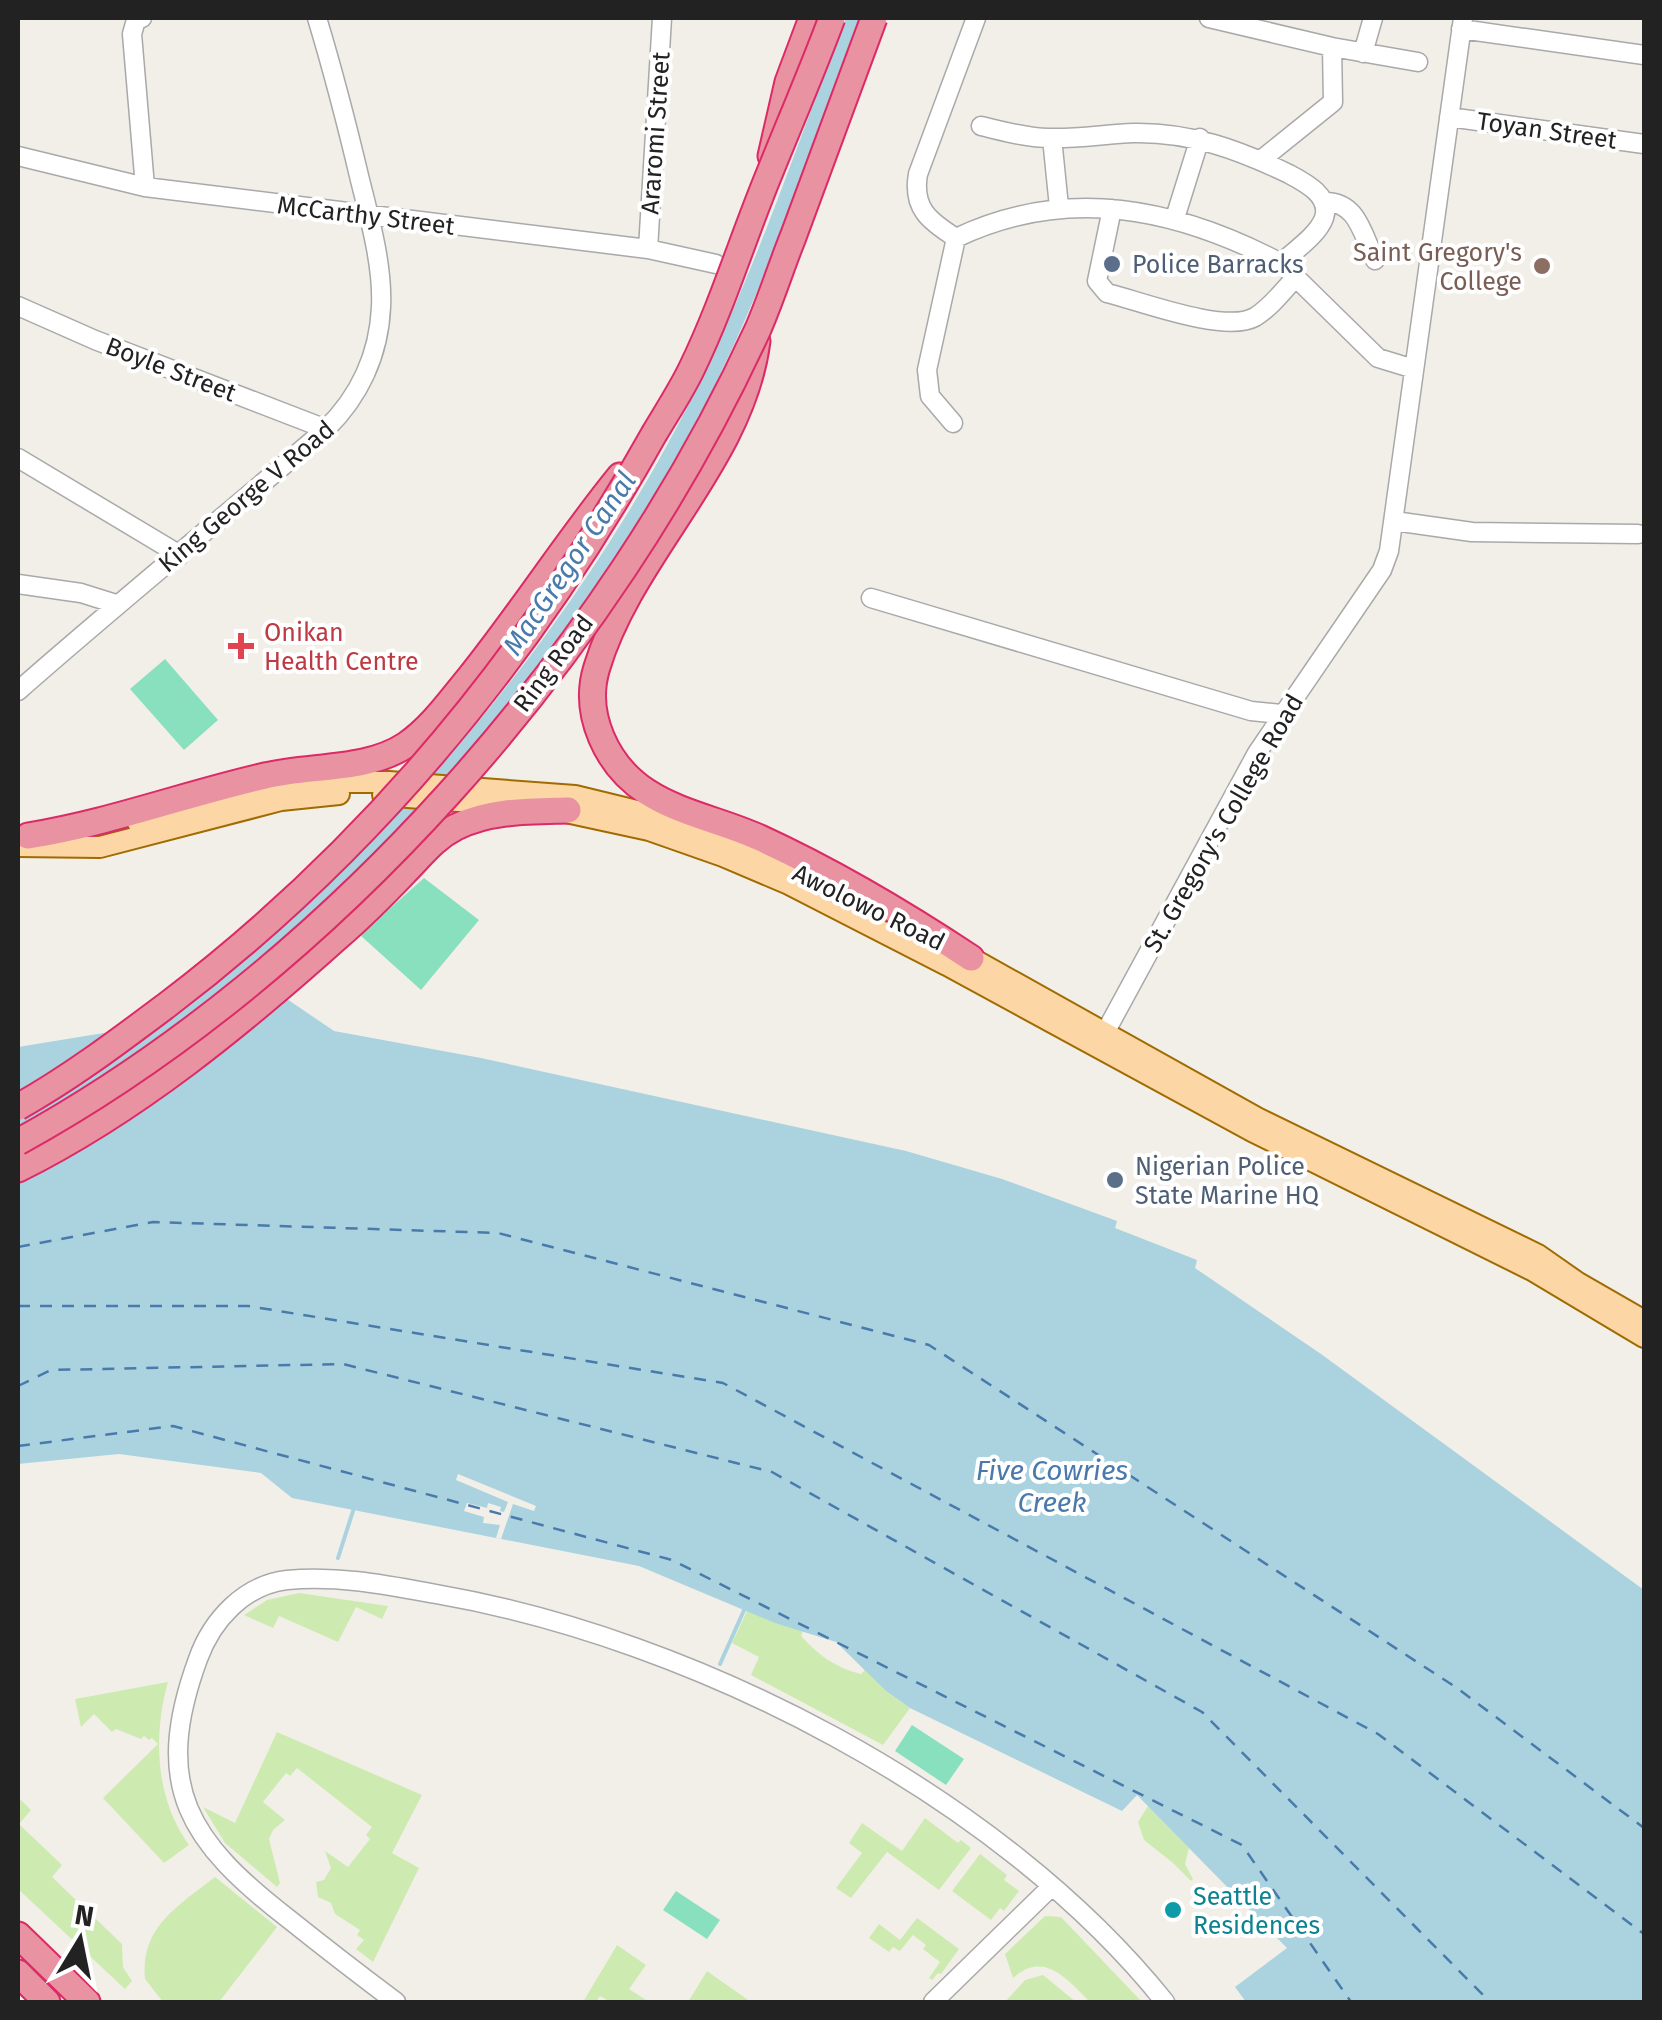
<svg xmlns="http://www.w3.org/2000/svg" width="1662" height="2020" font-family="'Fira Sans',sans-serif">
  <rect width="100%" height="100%" fill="#f2efe9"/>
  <!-- grass -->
  <path fill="#cdebb0" d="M299,1593L388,1606L382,1619L356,1607L338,1642L279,1616L273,1628L244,1615L267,1600Z
    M748,1609L803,1631L801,1636C818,1655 836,1668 861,1674L865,1670L886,1691L910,1708L883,1745L751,1675L759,1657L732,1643Z
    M168,1682C153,1735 155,1798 189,1845L164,1863L103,1798L158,1744L152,1738L149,1740L144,1736L141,1739L116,1729L112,1732L94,1714L81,1727L75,1699Z
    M277,1732L422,1795L392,1853L419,1868L373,1962L356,1949L364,1940L357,1935L360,1930L335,1914L331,1903L318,1897L316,1882L324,1880L331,1868L325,1851L348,1867L370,1839L366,1835L372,1827L297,1768L290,1776L286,1773L263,1802L285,1820L273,1830L269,1839L280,1883L277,1887L225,1843L203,1807L235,1823Z
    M18,1797L31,1810L19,1824L62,1865L52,1877L122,1944L123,1967L132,1981L125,1989L18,1889Z
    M1148,1806L1189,1848L1185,1864L1193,1879L1191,1881L1173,1863L1144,1840L1138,1822Z
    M925,1818L958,1843L961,1840L971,1848L939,1890L887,1852L851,1898L836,1888L862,1853L849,1843L862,1823L902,1851Z
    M980,1854L1007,1875L1004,1880L1019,1891L1004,1911L1000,1908L991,1920L952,1891Z
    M215,1877L277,1927L219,2002H163L145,1979C140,1927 178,1906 215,1877Z
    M1045,1916L1061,1917L1142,2002H1090C1067,1979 1044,1950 1013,1978L1005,1954Z
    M917,1918L959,1949L941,1974L938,1973L932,1980L929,1978L940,1962L923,1949L926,1945L913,1935L900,1951L893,1947L889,1952L869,1938L879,1924L900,1940Z
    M617,1945L646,1965L629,1989L649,2002H610L600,1996L596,2002H583Z
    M707,1971L751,2002H688Z
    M1043,1975L1076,2002H1005L1025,1980Z"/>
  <!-- pitch -->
  <path fill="#88e0be" d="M165,659L218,720L184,750L130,689Z
    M424,878L479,920L421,990L360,935Z
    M912,1725L964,1759L946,1785L895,1751Z
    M676,1891L720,1920L707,1939L663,1910Z"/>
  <!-- water -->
  <path fill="#aad3df" d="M284,997L334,1031L481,1058L906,1151L1002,1179L1117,1221L1115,1228L1197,1260L1195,1268L1321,1354L1644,1590V2002H1246L1235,1987L1287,1948L1137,1795L1122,1811L910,1708L886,1691L836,1642L775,1623L639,1566L292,1498L261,1473L119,1454L18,1464V1047L269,1006Z"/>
  <!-- pier -->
  <path fill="#f2efe9" d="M458,1474L536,1506L534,1511L513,1504L501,1539L496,1538L500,1525L483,1523L484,1517L464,1511L467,1503L487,1508L488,1503L501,1507L500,1511L504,1512L508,1502L456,1480Z"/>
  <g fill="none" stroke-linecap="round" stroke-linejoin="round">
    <!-- stream -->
    <path stroke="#aad3df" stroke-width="4" d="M338,1558L353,1511
      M720,1664L745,1608"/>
    <!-- canal -->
    <path stroke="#aad3df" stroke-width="15" d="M167,1025C216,987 268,950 314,907C484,748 631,554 727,342C775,236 812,126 854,18"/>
    <!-- ferry -->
    <path stroke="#4a7aab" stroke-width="2.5" stroke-dasharray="12 10" stroke-linecap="butt" d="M18,1247L153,1222L498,1233L929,1345L1457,1688L1644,1828
      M18,1306H248L723,1383L1378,1734L1644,1934
      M18,1386L51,1370L343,1364L772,1472L1202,1712L1490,2002
      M18,1446L173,1426L672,1560L1242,1845L1351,2002"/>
    <defs>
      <path id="minor" d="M142,18L136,20L132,34L145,187
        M1209,18L1332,47L1418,62
        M1461,29L1644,55
        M1363,53L1373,18
        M1449,117L1644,144
        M981,126C1003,131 1026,138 1049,138C1077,139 1106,134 1134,133C1191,132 1239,150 1289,174C1306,183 1331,196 1324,218C1318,235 1294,251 1281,263
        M1052,138L1059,207
        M18,156L145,187L648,249L716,264
        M1261,160L1333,102L1332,47
        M1324,202C1357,201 1362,233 1375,260
        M1112,209L1097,281L1107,293C1140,301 1225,334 1255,317C1270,308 1283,291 1295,278
        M1175,218L1200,138
        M956,238C929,221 912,208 918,174L976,18
        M648,249L662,18
        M18,306L95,340L326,429
        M953,423L930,396L927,370L956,238C1067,185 1176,208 1281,263L1378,358L1414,369
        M18,458L180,555
        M1394,521L1472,532L1638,534
        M18,584L81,593L116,604
        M871,598L1251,711L1281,714
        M18,691C119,602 224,517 326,429C359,397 379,355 381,307C383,266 370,220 360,180C347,125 333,71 317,18
        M1100,1042L1257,753L1382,570L1389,551L1463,18
        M396,2002C360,1975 325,1948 290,1920C189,1842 151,1787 198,1659C212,1620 244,1585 287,1580C338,1575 387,1585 436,1594C695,1639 999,1795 1165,2002
        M933,2002L1051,1887"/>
      <path id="major" d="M383,795L508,805
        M552,809L649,830L723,856L789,884L947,965L1252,1131L1532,1270L1644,1337
        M138,823L235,795L310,782H389L575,796L653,815L752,849L858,901
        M18,846L100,847L281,800L339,794
        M960,952L1257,1118L1538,1255L1578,1283L1644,1321"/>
      <path id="highway" d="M771,156L788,82L812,18
        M757,341C742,461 631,554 597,667C582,714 607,766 647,792C681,814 723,821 760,838C834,872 903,913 971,958
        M28,836C109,823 186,794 265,776C311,765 367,771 406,745C431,728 450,701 469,678C522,612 567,541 620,476
        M18,1169C135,1111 242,1023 339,936C362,916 384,894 405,872C421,856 434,838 456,827C491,810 530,811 568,810
        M18,1935L87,2002
        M18,1973L47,2002"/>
    </defs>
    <!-- minor casing -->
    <use href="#minor" stroke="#a9a9a9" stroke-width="21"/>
    <!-- major casing -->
    <use href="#major" stroke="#a06b00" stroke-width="24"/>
    <!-- highway casing -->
    <use href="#highway" stroke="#dc2a67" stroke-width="29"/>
    <!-- minor -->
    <use href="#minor" stroke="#fff" stroke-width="18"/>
    <!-- major -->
    <use href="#major" stroke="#fcd6a4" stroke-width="20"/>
    <!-- highway -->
    <use href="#highway" stroke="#e892a2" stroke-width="25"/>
    <defs>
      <path id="highway-bridge" d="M18,1107C70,1078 119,1041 167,1005C370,851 530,656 654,434C667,412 681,391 692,368C723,304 743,237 770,172C791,120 813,69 832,18
        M18,1142C331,970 610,653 758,329C771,299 781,267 793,237C820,164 847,91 874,18"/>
    </defs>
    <!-- highway-bridge casing -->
    <use href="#highway-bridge" stroke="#dc2a67" stroke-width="29" stroke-linecap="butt"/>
    <!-- highway-bridge -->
    <use href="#highway-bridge" stroke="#e892a2" stroke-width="25"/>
  </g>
  <!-- markers -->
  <g fill="#5c6f8a" stroke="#fff" stroke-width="4">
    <circle cx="1112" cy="264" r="10"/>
    <circle cx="1115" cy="1180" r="10"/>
  </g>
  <circle fill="#8d6e63" stroke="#fff" stroke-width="4" cx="1542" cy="266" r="10"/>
  <path fill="#e0444e" stroke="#fff" stroke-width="4" d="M236 631h10v10h10v10h-10v10h-10v-10h-10v-10h10z"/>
  <circle fill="#0f9aa8" stroke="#fff" stroke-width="4" cx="1173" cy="1910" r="10"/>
  <g text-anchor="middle" stroke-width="8" stroke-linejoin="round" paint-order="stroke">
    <!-- street labels -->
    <g font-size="25" fill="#222" stroke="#fff">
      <text transform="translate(1547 130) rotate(8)" y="9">Toyan Street</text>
      <text transform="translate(655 133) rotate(-86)" y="9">Araromi Street</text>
      <text transform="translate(366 215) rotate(7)" y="9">McCarthy Street</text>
      <text transform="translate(171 369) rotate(21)" y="9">Boyle Street</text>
      <text transform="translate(246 496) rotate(-40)" y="9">King George V Road</text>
      <text transform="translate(553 663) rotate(-53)" y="9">Ring Road</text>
      <text transform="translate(1223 823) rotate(-60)" y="9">St. Gregory's College Road</text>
      <text transform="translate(869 907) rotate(26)" y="9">Awolowo Road</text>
    </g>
    <!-- education labels -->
    <g font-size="25" fill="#785e54" stroke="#fff" text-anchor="end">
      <text x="1522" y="261">Saint Gregory's<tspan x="1522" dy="29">College</tspan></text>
    </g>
    <!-- service labels -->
    <g font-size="25" fill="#4e5e75" stroke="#fff" text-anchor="start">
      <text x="1132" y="273">Police Barracks</text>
      <text x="1135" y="1175">Nigerian Police<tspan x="1135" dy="29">State Marine HQ</tspan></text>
    </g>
    <!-- health labels -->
    <g font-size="25" fill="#be3a42" stroke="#fff" text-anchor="start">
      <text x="264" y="641">Onikan<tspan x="264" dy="29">Health Centre</tspan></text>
    </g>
    <!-- culture labels -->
    <g font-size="25" fill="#0d838f" stroke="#fff" text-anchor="start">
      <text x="1193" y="1905">Seattle<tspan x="1193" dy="29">Residences</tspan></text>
    </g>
    <!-- water labels -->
    <g font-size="28" font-style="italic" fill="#4a7aab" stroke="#fff">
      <text transform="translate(569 563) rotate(-56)" y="10">MacGregor Canal</text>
      <text x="1052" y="1480">Five Cowries<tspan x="1052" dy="32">Creek</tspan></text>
    </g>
  </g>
  <!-- border -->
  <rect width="1662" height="2020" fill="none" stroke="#222222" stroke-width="40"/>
  <!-- north arrow -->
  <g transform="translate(80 1940) rotate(10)" stroke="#ffffff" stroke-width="8" paint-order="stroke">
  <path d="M0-8L18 38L0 25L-18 38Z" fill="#222222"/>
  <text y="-15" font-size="28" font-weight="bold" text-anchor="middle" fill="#222222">N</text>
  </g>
</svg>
